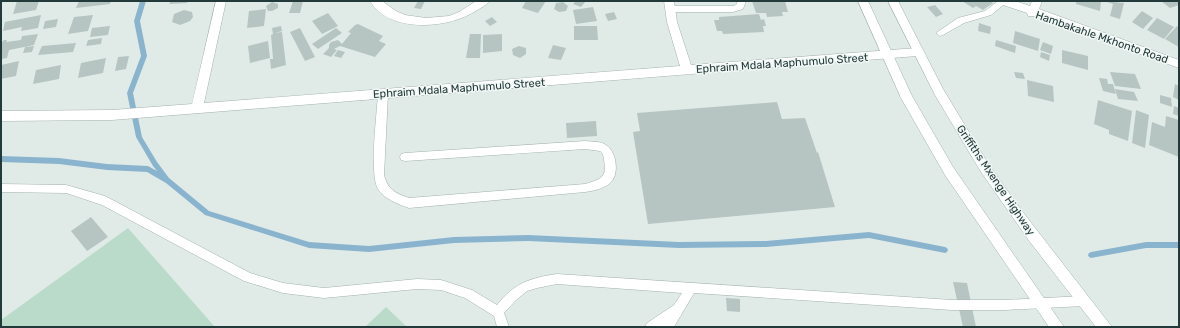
<svg xmlns="http://www.w3.org/2000/svg" width="1180" height="328" font-family="Rubik,sans-serif">
  <rect width="100%" height="100%" fill="#e0ebe8"/>
  <!-- green -->
  <path fill="#badbca" d="M128,228L215,327H1V320Z
    M386,307L407,327H365Z"/>
  <g fill="none" stroke-linecap="round" stroke-linejoin="round">
    <!-- stream -->
    <path fill="#8ab4ce" fill-rule="evenodd" d="M140,1H146L140,21L147,56L133,93L142,137L157,162L169,178L209,211L309,242L369,246L454,237L528,235L679,242L766,241L869,232L945,247L947,248L948,250L947,252L945,253L869,238L766,247L679,248L528,241L454,243L369,252L309,248L205,215L166,183L147,172L107,170L59,164L1,162V156L59,158L107,164L148,166L157,171L153,166L136,137L127,93L141,56L134,21Z
      M1146,242H1179V248H1146L1091,258L1089,257L1088,255L1089,253L1091,252Z"/>
  </g>
  <!-- building -->
  <path fill="#b6c5c2" d="M17,1H39L36,10L13,14Z
    M79,1H111L110,4L76,8Z
    M171,1H188L187,3L169,4Z
    M293,1H303L300,13H289Z
    M418,1H425L421,9L414,8Z
    M526,1H546L538,13L522,8Z
    M576,1H586L581,7L573,4Z
    M752,1H785L788,12H782L783,16L767,17L766,13H756Z
    M962,1H990L993,3L983,10L976,6L973,8Z
    M1076,1H1101L1100,11L1076,4Z
    M1104,1L1124,3L1120,19L1110,16L1113,4Z
    M1161,1H1179V5L1170,8Z
    M272,2L278,4V8L272,11H268L266,6Z
    M563,2L568,6L566,11L559,12L554,9L556,3Z
    M935,5L943,14L936,17L927,7Z
    M593,7L597,21L576,24L573,10Z
    M266,9L264,26L247,28L249,11Z
    M184,10L192,12L193,17L190,21L180,25L172,22L174,14Z
    M1142,11L1153,18L1143,29L1132,22Z
    M614,12L617,19L608,21L605,14Z
    M328,13L338,26L322,34L312,21Z
    M759,14L761,20L764,19L766,26H763L764,32L723,34L722,31H717L714,20H719V17Z
    M41,15L38,28L21,31L22,27L3,31L5,22Z
    M93,15L88,31L68,34L74,17Z
    M492,17L497,22L490,26L485,21Z
    M1157,18L1174,27L1164,39L1147,30Z
    M58,19L56,27L43,29L45,21Z
    M979,23L991,27L990,34L978,31Z
    M358,24L383,36L379,41L386,44L375,57L340,46L334,49L337,50L331,57L323,54L329,48V45L331,42L338,40L342,44L351,33L348,32L355,25Z
    M110,26L108,35L90,37L92,28Z
    M281,26L282,31L275,33L282,32L286,65L271,69L270,59H273L271,35L273,34L272,28Z
    M574,26H597L598,40H574Z
    M1177,26L1179,28V47L1165,39Z
    M300,28L315,57L305,61L290,32Z
    M336,28L342,33L318,49L312,44Z
    M1015,31L1040,39L1038,51L1013,43Z
    M38,34L34,45L9,50L7,58L1,59V43L4,40H7L6,42L21,40L22,36Z
    M470,34H481L480,58H466Z
    M502,34V51L483,53V35Z
    M102,38L101,44L86,46L88,40Z
    M996,40L1016,46L1015,53L995,46Z
    M268,41L270,58L250,63L248,46Z
    M1043,42L1053,46L1051,54L1040,50Z
    M76,43L73,52L38,55L42,46Z
    M553,45L566,48L561,60L548,58Z
    M34,46L32,52L23,53L25,47Z
    M519,46L526,48V54L520,58L513,55L512,49Z
    M338,50L345,52L341,58L334,56Z
    M1062,50L1088,56V70L1062,63Z
    M1041,52L1050,55L1049,61L1040,57Z
    M129,56L126,69L115,71L118,57Z
    M106,58L103,73L78,78L81,63Z
    M19,61L16,76L1,79V65Z
    M61,65L59,79L33,84L36,70Z
    M1014,72L1023,73L1025,79L1016,78Z
    M1110,72L1135,74L1141,89L1115,86Z
    M1099,78L1107,79L1108,84H1113L1116,94L1103,91Z
    M1027,80L1053,86L1054,102L1028,96Z
    M1175,84L1179,86V100L1173,97Z
    M1115,89L1134,92L1138,101L1118,99Z
    M1160,95L1171,98L1172,107L1160,103Z
    M1098,100L1132,111L1128,141L1109,134V130L1094,124Z
    M777,102L782,119L805,118L817,153L818,152L835,207L648,224L633,132L640,131L637,113Z
    M1174,106L1179,108V116L1173,114Z
    M1136,110L1149,115L1145,148L1132,143Z
    M1166,116L1179,120V157L1149,145L1152,122L1165,127Z
    M596,121L597,136L567,138L566,123Z
    M91,217L108,237L87,251L71,231Z
    M953,282L967,283L976,327H963Z
    M726,298L740,299V312L727,311Z"/>
  <g fill="none" stroke-linecap="round" stroke-linejoin="round">
    <defs>
      <path id="service" d="M738,1H746L743,9L733,12H670L666,9L670,6H733L736,5Z
        M998,1H1008L991,15L964,23L943,35L940,36L936,33L958,18L985,11Z
        M383,90L388,94L384,175C388,190 395,193 409,198L585,184C606,178 607,175 603,154L600,151L585,149L405,161L401,160L400,157L401,154L405,153L585,141C592,142 601,141 606,145C617,152 620,176 609,184C602,189 593,191 585,192L409,208C398,204 384,199 378,189C369,174 377,113 378,94Z
        M1,184L66,185L105,196L250,273L283,283L324,288L417,279L441,280L472,290L497,305C514,283 530,278 557,274L952,300H1005L1084,296L1088,297L1090,301L1088,305L1084,306L1005,310H952L694,293L674,327H645L647,323L674,305L682,293L557,284L537,288L527,291L515,301L504,313L509,327H497L494,316L465,298L441,290L417,289L324,298L283,293L244,281L102,205L66,193L1,192Z"/>
      <path id="minor" d="M216,1H226L204,103L680,66L667,22L664,1H674L677,22L691,65L917,48L922,52L917,56L112,120L1,121V111L112,110L192,104Z
        M370,1H382L396,11L405,15L426,18L449,16L459,12L476,1H489C487,5 481,8 477,10C450,29 389,34 370,1Z
        M999,1H1015L1030,6L1032,1H1042L1039,9L1179,60V68L1035,16H1028L1027,13L1000,4Z"/>
      <path id="tertiary" d="M858,1H868L912,96L953,167L1064,327H1049L945,175L901,98Z
        M888,1H898L943,89L989,165L1022,211L1112,327H1096L1030,242L981,172L935,95Z"/>
    </defs>
    <!-- service casing -->
    <use href="#service" stroke="#a3b2b0" stroke-width="1"/>
    <!-- minor casing -->
    <use href="#minor" stroke="#a3b2b0" stroke-width="1"/>
    <!-- tertiary casing -->
    <use href="#tertiary" stroke="#a3b2b0" stroke-width="1"/>
    <!-- service -->
    <use href="#service" fill="#fff" fill-rule="evenodd"/>
    <!-- minor -->
    <use href="#minor" fill="#fff" fill-rule="evenodd"/>
    <!-- tertiary -->
    <use href="#tertiary" fill="#fff" fill-rule="evenodd"/>
  </g>
  <g text-anchor="middle" stroke-width="3" stroke-linejoin="round" paint-order="stroke">
    <!-- street labels -->
    <g font-size="11" fill="#223a39" stroke="#f1f7f5">
      <text transform="translate(1102 37) rotate(19)" y="4">Hambakahle Mkhonto Road</text>
      <text transform="translate(782 63) rotate(-4)" y="4">Ephraim Mdala Maphumulo Street</text>
      <text transform="translate(459 88) rotate(-4)" y="4">Ephraim Mdala Maphumulo Street</text>
      <text transform="translate(996 180) rotate(56)" y="4">Griffiths Mxenge Highway</text>
    </g>
  </g>
  <!-- border -->
  <rect width="1180" height="328" fill="none" stroke="#223a39" stroke-width="4"/>
</svg>
